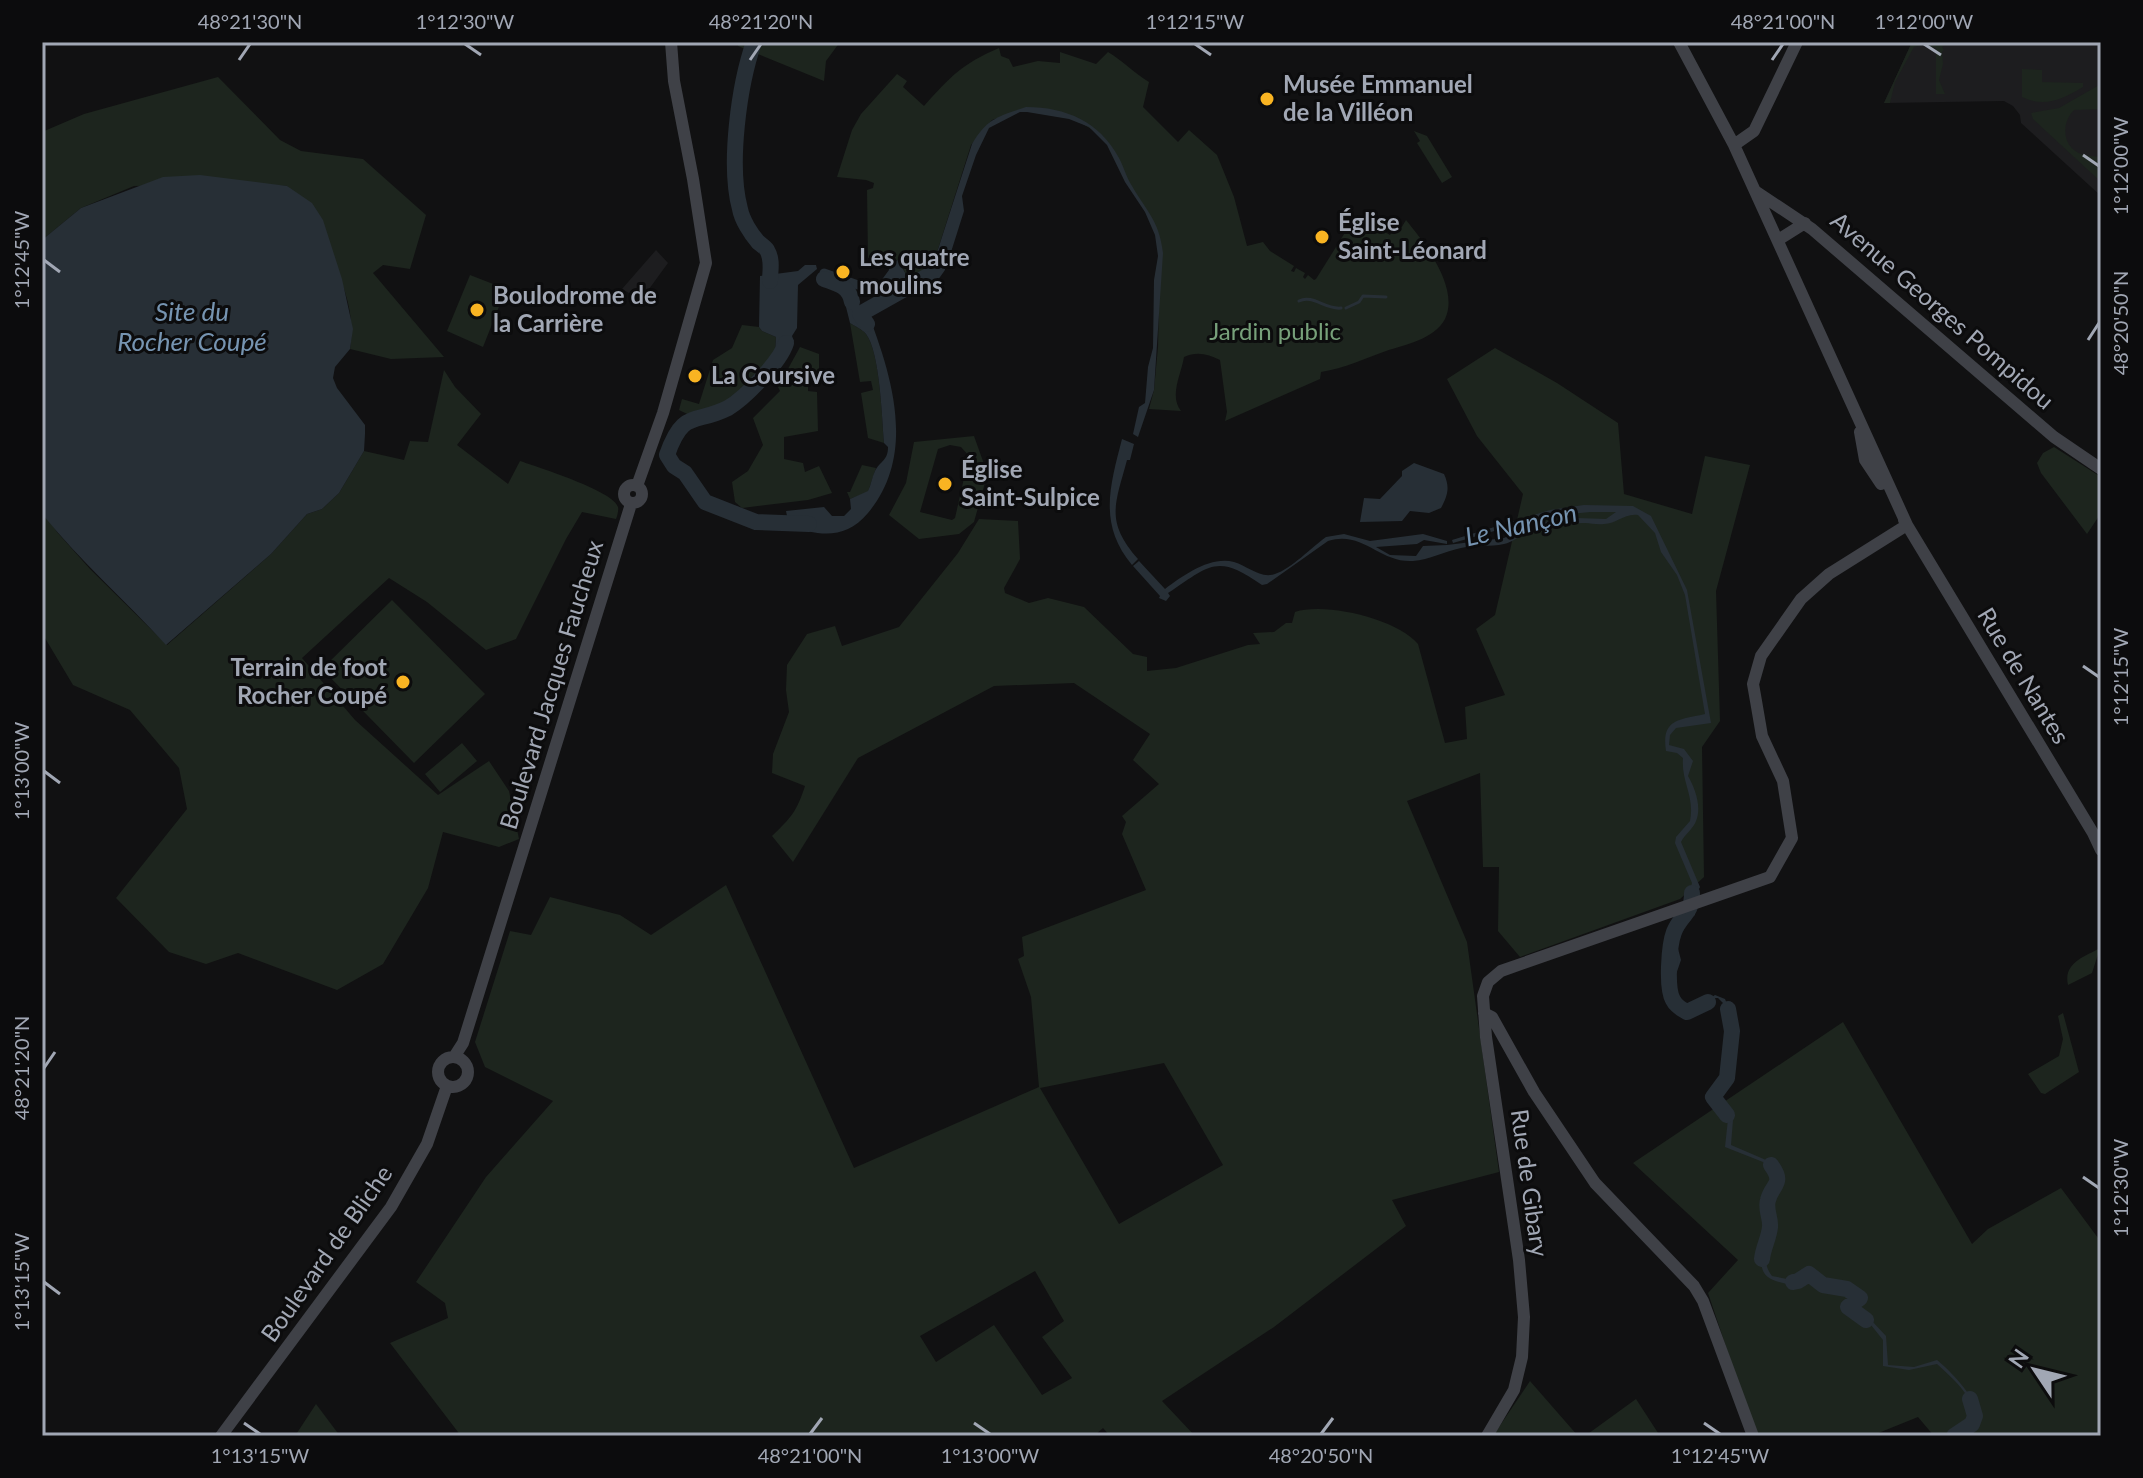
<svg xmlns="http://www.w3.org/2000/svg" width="2143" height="1478" font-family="Lato,sans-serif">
  <rect width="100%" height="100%" fill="#111112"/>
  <!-- built -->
  <path fill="#1d1d1f" d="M1912,42H2101V196L2021,123L2020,115L2013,106L2004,101L1884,103Z
    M656,250L668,263L641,300L622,289Z"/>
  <!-- green -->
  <path fill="#1d251e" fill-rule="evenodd" d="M739,42H840L826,61L824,81L738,46Z
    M1912,42H1943L1945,45L1942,47L1944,50L1942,52L1943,64L1939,80L1945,94H1936V48L1921,45L1914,47L1895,82L1890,103H1884Z
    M999,48L1001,56L1009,59L1013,67L1038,61L1060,63V52L1096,64L1108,52C1123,61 1134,73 1149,82L1143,107L1178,142L1189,130L1217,155L1234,197L1247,246L1263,242L1270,251L1294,266L1291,271L1294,272L1296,268L1305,273L1303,277L1305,279L1308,275L1314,280L1316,279L1356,215L1390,235L1395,227L1400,230L1406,220C1424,242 1460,288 1445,319C1435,339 1404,345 1386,351C1364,359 1345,368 1321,372L1320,379L1225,421L1227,412L1220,360C1208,354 1197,351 1184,357C1181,375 1169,396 1181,411L1149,409L1154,390L1158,347L1160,256L1157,233L1103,136L1071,117L1029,108L992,120L971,145L932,268L912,285L898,260L885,266L877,258H868L867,190L873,188L874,183L866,180L837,177L852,130L861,114L897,74L907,81L903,87L924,106C951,76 962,64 999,48Z
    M2022,69L2042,70V82L2083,83V87C2063,99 2045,108 2022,97Z
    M218,77L280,140L301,151L363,159L426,215L410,269L383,265L373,273L444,357L391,359L350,349C360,289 317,236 287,186L257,184L134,186L81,208L42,240V132L84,114Z
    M2101,84V109L2074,110C2061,123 2062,147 2081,154C2087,156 2095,156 2101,157V182L2033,119L2031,113L2059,108Z
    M1414,131L1427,136L1452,177L1442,183L1417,143L1420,141Z
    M470,275L506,289L483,347L447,331Z
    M850,323C855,326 863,330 866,334C880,352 882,419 884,443L868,438L861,393L873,390L871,381L860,382Z
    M742,325L759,327L762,331L776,337L775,355L777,359C764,381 724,417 696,417C691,417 684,412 679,410L682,399L699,404L713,360L732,348Z
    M800,347L819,354V377L808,376V391L817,392L818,431L784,437V459L803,463L805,472L819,466L832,493L808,500L742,508L735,502L732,482L748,471L763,445L753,418L780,391L778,387Z
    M1495,348L1557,383L1618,423L1624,494L1692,514L1705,456L1750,465L1716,591L1720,721L1702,747L1704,877L1680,899L1520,957L1498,931L1499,867H1483L1480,773L1407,801L1467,942L1499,1172L1392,1200L1406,1226L1274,1327L1162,1401L1195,1436H1110L1103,1428L1094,1436H461L390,1343L448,1318L445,1303L416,1282L486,1177L553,1101L485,1067L475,1042L510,931L531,935L550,897L620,915L651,935L726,885L854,1168L1039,1087L1031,997L1018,959L1024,956L1022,937L1146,890L1122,834L1126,822L1122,816L1159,784L1133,760L1150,734L1074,683L994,686L858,758L793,862L772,836C791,818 797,811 805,786L772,773L773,754L789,712L786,690L787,665L807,634L835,626L842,646L899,627L958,553L979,519L1018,521L1020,559L1004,588L1005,593L1029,603L1048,598L1084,607L1133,654L1147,657V671L1176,668L1248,645L1260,644L1253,633L1274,632L1286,623H1292L1295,612C1326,602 1397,619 1418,644L1445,743L1467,739L1465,707L1505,695L1476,629L1495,615L1523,494L1477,436L1447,379ZM1164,1063L1223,1165L1119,1224L1040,1088ZM1035,1271L1064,1321L1042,1337L1072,1378L1042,1395L994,1325L936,1362L920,1336Z
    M444,370L455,387L481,414L457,445L508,484L520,461C537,467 614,491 618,507C619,509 617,517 616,519L582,512L566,539L516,639L486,650L427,602L389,578L302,658L355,720L438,795L489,761L509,791L519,839L499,847L443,832L428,888L383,964L337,990L238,953L206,964L169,952L116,898L187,809L179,768L130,710L73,685L42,633V510L57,532L90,569L167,645L271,554L307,514L322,509L339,493L364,451L404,460L410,441L428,442Z
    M974,436L984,464L986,479L974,522L959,534L919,539L889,515L906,483L914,442ZM950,445L961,447L969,456L955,518L952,520L920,512L938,449Z
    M2054,447L2101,477V513L2087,534L2041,473L2037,463L2043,453Z
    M862,465L876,468L868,492L850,499L847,492H850Z
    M392,600L485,694L414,763L322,669Z
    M462,743L477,761L440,792L425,774Z
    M2100,948L2092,973L2068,985C2063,963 2084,957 2100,948Z
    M2063,1013L2079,1072L2045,1094L2041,1093L2028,1074L2059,1056L2063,1039L2058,1016Z
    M1843,1022L1972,1244L1988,1229L2061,1188L2101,1242V1436H1934L1918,1417L1871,1436H1756L1708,1293L1738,1260L1633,1163Z
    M1530,1381L1578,1436H1493Z
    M1636,1399L1660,1436H1585Z
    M316,1404L340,1436H295Z"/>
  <!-- water -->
  <path fill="#272f36" d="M1026,107C1066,107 1100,122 1119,158C1124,167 1126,177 1132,186C1147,212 1159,220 1163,253L1154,390L1138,437L1133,434L1139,407L1145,403L1148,367L1153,348L1154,280L1158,256L1155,235L1145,212L1125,182L1107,145L1089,127L1069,119L1027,112H1020L989,128L976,155L962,196L964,211L946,268L939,276L925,284L921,278L932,268L972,144C987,118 999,116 1026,107Z
    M200,175L287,186L312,203L323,220L342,279L353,329L350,349L335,367L333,378L337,388L365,425V434L364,451L339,493L322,509L307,514L271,554L166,645C126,601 81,562 43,515L42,240L81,208L163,177Z
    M898,260L914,289L876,308L872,299L878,295L875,289L889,270L888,265Z
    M805,265H816L817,269L798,285L797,328L792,336L794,341L780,362L775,355L776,337L762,331L759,327L760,276L798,271Z
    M854,305L859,310L866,308C891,373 918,453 868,513C845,540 820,536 789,526L786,511L824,507L832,516H844L851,509L850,499L868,491C871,485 872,477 875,471C880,461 888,461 888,447L884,443C882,419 880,352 866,334C863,330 855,326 850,323L846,307Z
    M1122,439L1134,444L1130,460H1127C1115,505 1105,521 1138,559L1132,565C1098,524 1110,486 1122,439Z
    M1414,463L1444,474C1450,487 1448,495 1441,508L1429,513L1410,511L1402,521L1360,522L1364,498L1380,499L1402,476V471Z
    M1584,505L1633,506L1651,516L1687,590L1711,723L1676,728L1670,735L1669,745L1684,749L1693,761L1688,776C1695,788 1702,807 1696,821C1694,828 1685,834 1681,842L1700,887L1695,897L1688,899L1692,883L1675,843L1676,837L1690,821C1695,796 1681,782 1683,758L1677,753L1666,751C1661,718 1680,720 1705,714L1685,595L1677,575L1661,552L1655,533L1638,515C1624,513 1617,524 1604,524C1597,525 1591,523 1585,523C1571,523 1544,526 1531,531C1521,534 1514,542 1504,544C1490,547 1475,545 1461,548C1445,551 1429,560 1413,561C1379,563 1363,530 1328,541L1267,584L1262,585C1217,553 1210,565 1168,593L1170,596L1166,601L1159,598L1160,596L1133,566L1139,561L1165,589C1184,575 1210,556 1234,562C1248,566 1260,579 1275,574C1291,569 1312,547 1326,537L1344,534L1370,541L1423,534L1447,541V544L1424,540L1417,544L1376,547L1390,555L1416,556L1423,546L1447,545L1504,538L1535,523L1577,518L1606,519L1616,512H1590L1542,517L1453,543L1452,540L1550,510Z
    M1692,906H1695V915L1686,921L1675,937L1681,960L1673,983L1682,1011L1690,1012L1715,995L1725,999C1739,1030 1731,1054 1728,1086L1718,1092L1716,1101L1733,1120L1731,1145L1766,1160L1780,1173L1779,1193L1769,1204C1770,1212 1775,1222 1774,1231C1771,1248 1759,1259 1772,1276L1797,1281L1807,1272L1825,1287L1840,1285L1864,1296L1866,1298L1853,1312L1871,1320L1886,1336L1888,1365L1914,1367L1937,1360C1954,1373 2013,1436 1956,1436L1973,1424C1979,1400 1953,1379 1937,1364L1909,1370L1883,1366V1340L1871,1325L1846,1310L1860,1300L1844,1291L1823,1288L1808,1275C1798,1284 1792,1286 1779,1282C1751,1275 1764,1252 1769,1234C1772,1224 1767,1211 1766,1201L1777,1189L1776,1174L1763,1162L1725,1147L1728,1119L1712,1102L1716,1092L1727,1081L1732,1030L1725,1005L1718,998H1712L1689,1015C1681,1012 1673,1008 1670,1000C1665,989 1670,942 1674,931C1679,921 1691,918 1692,906Z"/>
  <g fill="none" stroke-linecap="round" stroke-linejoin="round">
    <!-- stream -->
    <path stroke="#272f36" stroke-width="3" d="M1387,240L1395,252
      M1299,301C1313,294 1325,310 1341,308
      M1346,308L1359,302L1363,296L1386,297"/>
    <!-- canal -->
    <path stroke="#272f36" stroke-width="9" d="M824,273L858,285"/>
    <!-- river -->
    <path stroke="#272f36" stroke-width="16" d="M754,42C739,85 728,165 740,209C742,220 751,234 758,242C759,243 767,249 767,250C773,260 770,271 770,281
      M824,279C838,284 849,286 852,302
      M867,324L860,314L933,273L938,266
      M786,343C780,362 745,398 728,408C694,425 683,409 667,455L674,466L685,473L705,502L756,522L809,524
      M1692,893C1692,915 1681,914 1674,932C1669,945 1666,988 1673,1000C1676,1006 1681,1009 1687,1012L1708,1002
      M1727,1115L1713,1097L1727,1078L1732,1031L1728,1009
      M1762,1259C1763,1248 1769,1238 1770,1227C1771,1218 1765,1209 1768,1200C1772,1184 1785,1184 1771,1165
      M1793,1282L1798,1281L1809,1274L1823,1285L1847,1289L1860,1298L1848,1307L1866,1320
      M1954,1436L1972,1424L1975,1416L1970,1399"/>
    <!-- secondary -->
    <path stroke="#3f4147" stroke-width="12" d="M1679,42L1734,145L1907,525
      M1734,145L1754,131L1797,42
      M1755,191L1812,229L2054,437L2101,469
      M1778,240L1805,223
      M1860,432L1865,460L1881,484
      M624 494a9 9 0 1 1 18 0a9 9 0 1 1-18 0Z
      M637,486L663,413L706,263L693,179L674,81L671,42
      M1904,520L2093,833L2101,850
      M1484,1013L1492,1017L1534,1092L1595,1183L1694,1286L1703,1301L1753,1436
      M454,1057L463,1043L631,504
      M438 1072a15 15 0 1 1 30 0a15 15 0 1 1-30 0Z
      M221,1436L391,1207L427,1144L447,1086
      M1487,1436L1514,1390L1522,1357L1524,1317L1519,1260L1486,1037L1483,996L1488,982L1501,971L1770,877L1792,838L1783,781L1762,736L1756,701L1753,684L1761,656L1801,599L1829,574L1907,525"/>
  </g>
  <!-- ticks -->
  <path fill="none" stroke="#a1a7b4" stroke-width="3" d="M465,44L481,55M1195,44L1211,55M1924,44L1941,55M239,60L250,44M750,60L761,44M1772,60L1783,44M2083,155L2099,166M44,260L60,272M2088,340L2099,323M2083,666L2099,677M44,771L60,783M44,1068L55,1052M2083,1177L2099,1188M44,1282L60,1294M244,1423L260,1434M974,1423L990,1434M1704,1423L1720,1434M810,1434L822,1418M1321,1434L1333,1418"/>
  <!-- markers -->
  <g fill="#f9b422" stroke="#0c0c0d" stroke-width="3">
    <circle cx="1267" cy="99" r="8"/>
    <circle cx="1322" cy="237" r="8"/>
    <circle cx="843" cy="272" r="8"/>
    <circle cx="477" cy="310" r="8"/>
    <circle cx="695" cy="376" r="8"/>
    <circle cx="945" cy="484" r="8"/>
    <circle cx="403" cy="682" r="8"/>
  </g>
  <g text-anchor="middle" stroke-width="6" stroke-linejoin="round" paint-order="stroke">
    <!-- poi labels -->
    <g font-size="24" font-weight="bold" fill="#a1a7b4" stroke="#0c0c0d" text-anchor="start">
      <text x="1283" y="93">Musée Emmanuel<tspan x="1283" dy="28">de la Villéon</tspan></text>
      <text x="1338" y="231">Église<tspan x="1338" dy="28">Saint-Léonard</tspan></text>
      <text x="859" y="266">Les quatre<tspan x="859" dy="28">moulins</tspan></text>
      <text x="493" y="304">Boulodrome de<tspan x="493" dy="28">la Carrière</tspan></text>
      <text x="711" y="384">La Coursive</text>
      <text x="961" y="478">Église<tspan x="961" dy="28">Saint-Sulpice</tspan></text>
      <text x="387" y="676" text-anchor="end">Terrain de foot<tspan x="387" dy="28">Rocher Coupé</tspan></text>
    </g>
    <!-- street labels -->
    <g font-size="24" fill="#a1a7b4" stroke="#0c0c0d">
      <text transform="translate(1942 311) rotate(41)" y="8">Avenue Georges Pompidou</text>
      <text transform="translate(2023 676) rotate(59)" y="8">Rue de Nantes</text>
      <text transform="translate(552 685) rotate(-73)" y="8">Boulevard Jacques Faucheux</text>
      <text transform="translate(1529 1183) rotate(82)" y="8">Rue de Gibary</text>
      <text transform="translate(327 1254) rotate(-55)" y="8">Boulevard de Bliche</text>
    </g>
    <!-- park labels -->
    <g font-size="24" fill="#77a07a" stroke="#0c0c0d">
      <text x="1275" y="340">Jardin public</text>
    </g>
    <!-- water labels -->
    <g font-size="26" font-style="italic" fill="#7694b1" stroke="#0c0c0d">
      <text x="192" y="321">Site du<tspan x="192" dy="30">Rocher Coupé</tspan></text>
      <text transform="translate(1521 525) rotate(-13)" y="9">Le Nançon</text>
    </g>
  </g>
  <!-- border -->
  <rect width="2143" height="1478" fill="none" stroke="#0c0c0d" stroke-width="88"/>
  <!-- north arrow -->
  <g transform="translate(2035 1370) rotate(305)" stroke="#0c0c0d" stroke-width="6" paint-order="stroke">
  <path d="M0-6L14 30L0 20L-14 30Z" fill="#a1a7b4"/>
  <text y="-12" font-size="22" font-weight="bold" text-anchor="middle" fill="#a1a7b4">N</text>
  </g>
  <rect x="44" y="44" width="2055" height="1390" fill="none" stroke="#a1a7b4" stroke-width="3"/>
  <g font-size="20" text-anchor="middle" fill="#a1a7b4">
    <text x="250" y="29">48°21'30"N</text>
    <text x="465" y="29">1°12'30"W</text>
    <text x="761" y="29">48°21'20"N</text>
    <text x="1195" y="29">1°12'15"W</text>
    <text x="1783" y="29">48°21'00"N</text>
    <text x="1924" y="29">1°12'00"W</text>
    <text transform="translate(2121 166) rotate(-90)" y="7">1°12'00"W</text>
    <text transform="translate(22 260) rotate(-90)" y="7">1°12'45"W</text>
    <text transform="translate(2121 323) rotate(-90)" y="7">48°20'50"N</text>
    <text transform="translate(2121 677) rotate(-90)" y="7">1°12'15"W</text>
    <text transform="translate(22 771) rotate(-90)" y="7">1°13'00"W</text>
    <text transform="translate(22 1068) rotate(-90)" y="7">48°21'20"N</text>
    <text transform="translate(2121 1188) rotate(-90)" y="7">1°12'30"W</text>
    <text transform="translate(22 1282) rotate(-90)" y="7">1°13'15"W</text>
    <text x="260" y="1463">1°13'15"W</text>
    <text x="810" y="1463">48°21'00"N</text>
    <text x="990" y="1463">1°13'00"W</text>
    <text x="1321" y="1463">48°20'50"N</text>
    <text x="1720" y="1463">1°12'45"W</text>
  </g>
</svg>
